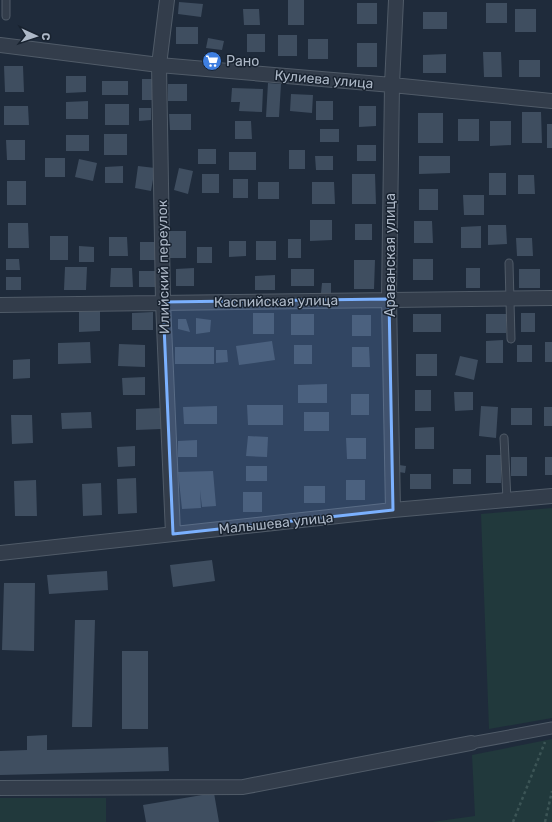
<svg xmlns="http://www.w3.org/2000/svg" width="552" height="822" font-family="Rubik,sans-serif">
  <rect width="100%" height="100%" fill="#1f2b3b"/>
  <!-- green -->
  <path fill="#21393c" d="M552,508V718L489,729L481,514Z
    M552,739V822H432L475,816L472,755Z
    M0,798H106V822H0Z"/>
  <!-- building -->
  <path fill="#3f4e60" d="M288,0H304V25H288Z
    M179,2L203,4L201,17L178,14Z
    M357,3H377V24H357Z
    M486,3H507V23H486Z
    M243,9H259L260,25H244Z
    M515,9H536V32H515Z
    M423,12H447V29H423Z
    M176,27H198V44H176Z
    M247,34H265V52H247Z
    M278,35H297V56H278Z
    M208,38L224,41L222,50L206,48Z
    M308,39H328V59H308Z
    M357,43H377V67H357Z
    M483,52H501L502,77H484Z
    M446,54V73H423V55Z
    M519,60H540V77H519Z
    M4,66H23L24,92H5Z
    M66,76H86V92L66,93Z
    M142,79H152V100H142Z
    M102,81H128V95H102Z
    M268,83L281,84L279,117H266Z
    M168,84H187V101H168Z
    M232,88L263,89L262,112L239,111L240,102H231Z
    M291,94L313,95L312,113L290,111Z
    M88,101V119H66V102Z
    M316,101H333V120H316Z
    M105,104H129V125H105Z
    M4,106H28L29,125H4Z
    M359,106H376V126L359,127Z
    M139,108H151V120L139,121Z
    M522,112H541L542,143H522Z
    M418,113H443V143H418Z
    M169,114H191V130H170Z
    M458,119H479V141H458Z
    M235,121H251L252,139H235Z
    M490,121H511V145L490,146Z
    M547,124H552V148H547Z
    M320,129H339V142H320Z
    M104,134H127V155H104Z
    M66,135H89V151H66Z
    M6,140H25V160H7Z
    M357,145H376V161H357Z
    M198,149H216V164H198Z
    M289,150H305V169H289Z
    M229,152H256V170H229Z
    M315,156H333V170H316Z
    M419,156H450V173L419,174Z
    M45,158H65V177H45Z
    M79,159L97,163L93,181L75,177Z
    M123,166V183H105V167Z
    M138,166L155,168L151,191L135,188Z
    M179,168L193,171L188,194L174,190Z
    M489,173H506V195H489Z
    M202,174H219V193H202Z
    M352,174H375L376,204H352Z
    M518,175H534L535,194H518Z
    M233,179H248V198H233Z
    M7,181H26V205H7Z
    M258,182H279V199H258Z
    M312,182H334L335,204H312Z
    M419,189H438V210H419Z
    M463,195H484V215H464Z
    M310,220H332V240L310,241Z
    M414,221H432L433,243H414Z
    M8,223H28L29,248H8Z
    M355,224H372V240H355Z
    M488,225H506L507,244L488,245Z
    M481,226V248H461V227Z
    M167,231H186V258H167Z
    M50,236H68V260H50Z
    M109,237H127L128,256H109Z
    M516,238H532L533,256H517Z
    M288,239H301V258H288Z
    M229,241H246V256L229,257Z
    M256,241H276V260H256Z
    M140,242H156V260H140Z
    M79,246L94,247V262H79Z
    M197,247H212V263H197Z
    M6,259H19L20,270H6Z
    M413,259H433V280H413Z
    M354,260H375L374,289H354Z
    M65,267H87L86,290H64Z
    M111,268H132L133,287H110Z
    M194,268V286H176V269Z
    M466,268H480V288H466Z
    M291,269H314V286H291Z
    M519,269H540V288H519Z
    M139,271H155V287H139Z
    M275,275V290H255V276Z
    M6,277H21V290H6Z
    M322,283H331V294L321,293Z
    M79,311H100V331L79,332Z
    M153,312V330H132V313Z
    M253,313H274V334H253Z
    M521,313H535V332H521Z
    M291,314H314V335H291Z
    M413,314H441V332H413Z
    M486,314H506V333H486Z
    M352,315H371V336H352Z
    M196,318L211,320L210,332L196,334Z
    M178,319H186L190,332L178,329Z
    M503,340V363H486V341Z
    M272,341L275,360L239,365L236,346Z
    M90,342L91,363L58,364V343Z
    M545,342H552V362H545Z
    M119,344L145,345V367L118,366Z
    M294,345H312V364H294Z
    M517,345H532V362H517Z
    M175,347H214V364H175Z
    M352,347H369L370,367H352Z
    M216,350H227L228,362L216,363Z
    M416,354H437V376H416Z
    M460,356L478,360L474,380L455,375Z
    M30,359V378L13,379V360Z
    M145,377V395H123L122,378Z
    M327,384V403H298V385Z
    M415,390H431V411H415Z
    M454,392H473V410L455,411Z
    M351,394H369V415H351Z
    M247,405H283V425H248Z
    M217,406V424H184L183,407Z
    M481,406L498,407L496,438L479,436Z
    M544,407H552V426H544Z
    M161,408V429L136,430V409Z
    M511,408H532V425H511Z
    M91,412L92,428L62,429L61,413Z
    M304,412H329V431H304Z
    M11,415H32L33,443L12,444Z
    M434,427V449H415V428Z
    M248,436L268,437L267,457L246,456Z
    M346,438H366V459H347Z
    M197,440V457H178V441Z
    M135,446V466L118,467L117,447Z
    M486,455H501V483H486Z
    M511,457H527V476H511Z
    M545,457H552V475H545Z
    M399,465L406,466L405,473L399,472Z
    M246,466H267V481H246Z
    M453,469H471V484H453Z
    M213,471L216,506L202,507L200,490L201,508L182,509L178,472Z
    M410,474H431V489H410Z
    M136,478L137,513L118,514L117,479Z
    M36,480L37,516H15L14,481Z
    M346,480H365V500H346Z
    M101,483L102,515L83,516L82,484Z
    M304,486H325V503H304Z
    M243,492H262V512H243Z
    M212,560L215,581L173,587L170,565Z
    M107,571L108,590L49,594L47,575Z
    M4,583H35L34,651L2,650Z
    M75,620H95L92,727H72Z
    M122,651H148V729H122Z
    M47,735V750L168,747L169,771L0,775V751L27,750V736Z
    M214,793L219,822H146L143,805Z"/>
  <g fill="none" stroke-linecap="round" stroke-linejoin="round">
    <defs>
      <path id="service" d="M6,0V16
        M509,263L511,339
        M504,438L507,500"/>
      <path id="pedestrian" d="M471,743L552,728"/>
      <path id="minor" d="M167,0L159,65L163,302L173,534
        M0,45L159,65L392,85L552,101
        M0,305L552,298
        M393,510L389,299L392,85L396,0
        M0,553L393,510L552,496
        M0,788L243,787L471,743"/>
    </defs>
    <!-- service casing -->
    <use href="#service" stroke="#505b68" stroke-width="9"/>
    <!-- pedestrian casing -->
    <use href="#pedestrian" stroke="#505b68" stroke-width="13"/>
    <!-- minor casing -->
    <use href="#minor" stroke="#505b68" stroke-width="16"/>
    <!-- path -->
    <path stroke="#3c5556" stroke-width="2.5" stroke-dasharray="3 3" stroke-linecap="butt" d="M513,822L545,742
      M545,822L552,791"/>
    <!-- service -->
    <use href="#service" stroke="#333d4b" stroke-width="7"/>
    <!-- pedestrian -->
    <use href="#pedestrian" stroke="#333d4b" stroke-width="11"/>
    <!-- minor -->
    <use href="#minor" stroke="#333d4b" stroke-width="14"/>
  </g>
  <!-- marked area -->
  <path fill="#7bb1ff" fill-opacity="0.2" stroke="#7bb1ff" stroke-width="3" stroke-linejoin="round" d="M389,299L393,510L173,534L163,302Z"/>
  <!-- icons -->
  <defs>
    <symbol id="supermarket-disc" viewBox="-11 -11 22 22"><circle r="9.5" fill="#3f7fe0" stroke="#18222f"/><path d="M-6-5.5h2.5l.6 2H6L4.5 2H-2.5L-4.4-4H-6ZM-1.5 3.2a1.3 1.3 0 1 0 .1 0ZM3 3.2a1.3 1.3 0 1 0 .1 0Z" fill="#fff"/></symbol>
  </defs>
  <g fill-rule="evenodd">
    <use href="#supermarket-disc" x="201" y="50" width="22" height="22"/>
  </g>
  <g text-anchor="middle" stroke-width="3" stroke-linejoin="round" paint-order="stroke">
    <!-- poi labels -->
    <g font-size="14" fill="#adb8c7" stroke="#18222f" text-anchor="start">
      <text x="226" y="66">Рано</text>
    </g>
    <!-- street labels -->
    <g font-size="14" fill="#adb8c7" stroke="#18222f">
      <text transform="translate(324 79) rotate(5)" y="5">Кулиева улица</text>
      <text transform="translate(390 255) rotate(-90)" y="5">Араванская улица</text>
      <text transform="translate(163 267) rotate(-91)" y="5">Илийский переулок</text>
      <text transform="translate(276 301) rotate(-1)" y="5">Каспийская улица</text>
      <text transform="translate(276 523) rotate(-6)" y="5">Малышева улица</text>
    </g>
  </g>
  <!-- north arrow -->
  <g transform="translate(36 36) rotate(93)" stroke="#18222f" stroke-width="3" paint-order="stroke">
  <path d="M0-3L7 15L0 10L-7 15Z" fill="#adb8c7"/>
  <text y="-6" font-size="11" font-weight="bold" text-anchor="middle" fill="#adb8c7">С</text>
  </g>
</svg>
